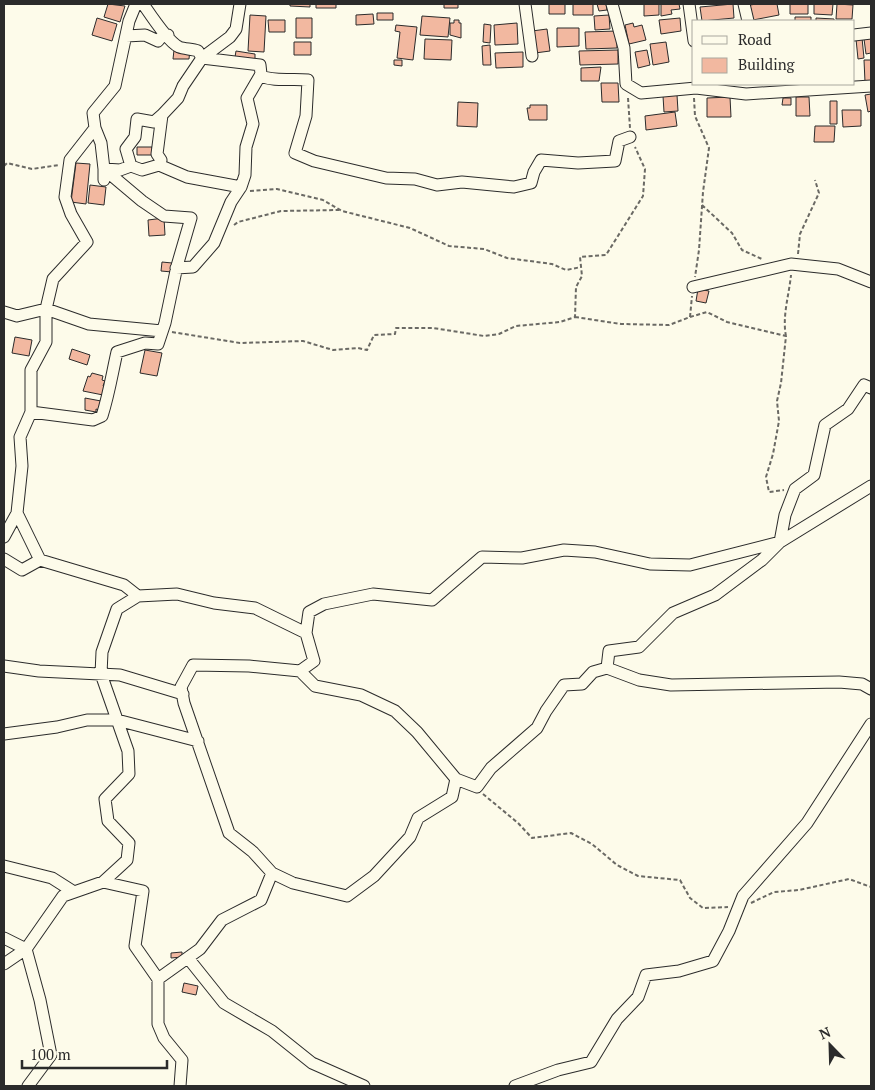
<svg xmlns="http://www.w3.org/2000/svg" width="875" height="1090" font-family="'PT Serif',serif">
  <rect width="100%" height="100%" fill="#fdfbea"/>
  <!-- building -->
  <path fill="#f2b8a0" stroke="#2b2b2b" d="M108,4L125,6L120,22L104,17Z
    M290,4H310V7L290,6Z
    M316,4H336V8H316Z
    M444,4H458V8H444Z
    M549,4H565V14H549Z
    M573,4H593V15H573Z
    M597,4H606L607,10L599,11Z
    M644,4H659V15L644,16Z
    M661,4H679L680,9L671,10L672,14L661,16Z
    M733,4L734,18L702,21L700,7Z
    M757,4H777L779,15L753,20L750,5Z
    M790,4H808V14H790Z
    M814,4H833L832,15L814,14Z
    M837,4L853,5L852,19H836Z
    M377,13H393V20H377Z
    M373,14L374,24L356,25V15Z
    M250,15L266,16L264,52L248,51Z
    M609,15L610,29L595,30L594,16Z
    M422,16L450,18L448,37L420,35Z
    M795,17H811V21H795Z
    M97,18L117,24L112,41L92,35Z
    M296,18H312V38H296Z
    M680,18L681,31L661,34L659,20Z
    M816,18L834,19V21H816Z
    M268,20H285V32H269Z
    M454,20H459V23H461V38L450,35V23H454Z
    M517,23L518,44L495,45L494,25Z
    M633,23L634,27L642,25L646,40L629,44L625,25Z
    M484,24L491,25L490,43L483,42Z
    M396,25L417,27L413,60L397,58L400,32L395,31Z
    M557,28H579V46L557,47Z
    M547,29L550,51L535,53L532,31Z
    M617,31V48L586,49L585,32Z
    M862,38L864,58L858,59L856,39Z
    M871,38V53L866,54L864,39Z
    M425,39L452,40L451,60L424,59Z
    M294,42H311V55H294Z
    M666,42L669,62L653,65L650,44Z
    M490,45L491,65H483L482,46Z
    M190,49L189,59H173L174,50Z
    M618,50V64L580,65L579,51Z
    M647,50L650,65L638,68L635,52Z
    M236,51L255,54V59L235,57Z
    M523,52V67L496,68L495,53Z
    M394,60H402V66L394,65Z
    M864,60H871V81L865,82Z
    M601,67L599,81H581V68Z
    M601,83H618L619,102H602Z
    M871,94V111L868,112L865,95Z
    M677,95L678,111L664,112L663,96Z
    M730,97L731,117H707V98Z
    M796,97H809L810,116H796Z
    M783,98H791V105H782Z
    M830,101H837V124H830Z
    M458,102L478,103L477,127L457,126Z
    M530,105H547V120H529L527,108H530Z
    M842,110H861V126L843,127Z
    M675,112L677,126L646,130L645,116Z
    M815,126H835L834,142H814Z
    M137,147H152L153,155H137Z
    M76,163L90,164L86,204L71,202Z
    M90,185L106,187L104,205L88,203Z
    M164,218L165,235L149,236L148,220Z
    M162,262L172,263V272L161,271Z
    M698,289L709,291L706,303L696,301Z
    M15,337L32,340L29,356L12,353Z
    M72,349L90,355L87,365L69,359Z
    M145,350L162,353L157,376L140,373Z
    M92,373L103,376L102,380L105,381L103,386L105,387L103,395L83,391L88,376L90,377Z
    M85,398L101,401L99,410L96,409V412L85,410Z
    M182,952V957L171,958V953Z
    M184,983L198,986L196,995L182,992Z"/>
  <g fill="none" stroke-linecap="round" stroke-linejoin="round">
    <defs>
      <path id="minor" d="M143,4C150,14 168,42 179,47C184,49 192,49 198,51L202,58L230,37L236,29L240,4
        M525,4L532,56
        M612,4L624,48L626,84L641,93L696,88L746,94L871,86
        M689,4L694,41
        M744,4L748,21
        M854,35L871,33
        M126,36L145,35L158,41L162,36L168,35
        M260,76C276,82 291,78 308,80L306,116L295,153L314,161L386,178L415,179L437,185L462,182L514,187L531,183L534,172L541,160L578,163L615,161L619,141L630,137
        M131,166L126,149L135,137L137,119L154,122L162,115
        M104,180V169L120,170L131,166L142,170L159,165L187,177L241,187L245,175L246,147L253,124L247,98L261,74L260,65L202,58L183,86L178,98L162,115L157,154L161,160L159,165
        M176,268L193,267L214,243L231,202L241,187
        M693,287L791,264L838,269L871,282
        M4,312L17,316L46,309L89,324L162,331
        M31,412L93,420L102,416C109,394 112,374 117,352L145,343L158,344L165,323L177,266L191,218L164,216L142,201L104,169L101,143L95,128
        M17,513L22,466L20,437L31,412V370L46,342V309L53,279L87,242L71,214L65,197L70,160L95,128L93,113L115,86L129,21L136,4
        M4,537L17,513L40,560L124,585L138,596
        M4,559L22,570L40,560
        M4,666L39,671L120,675L183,694
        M607,668L639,680L671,685L839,682L862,684L871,689
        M300,671L315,686L361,695L395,711L417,732L456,779L477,787L491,768L537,728L546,711L564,685L582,684L593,672L607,668L609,651L639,647L673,613L715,595L762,560L780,542L785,515L795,489L814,475L825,425L848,409L864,385L871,388
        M4,734L57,727L87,720H117L198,741
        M4,866L52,878L74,892
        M272,873L293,883L347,896L374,876L410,837L418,818L452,797L456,779
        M103,882L127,860L129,843L108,821L105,799L129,774L128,751L101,674L102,652L117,609L138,596L177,594L214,603L255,608L306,633
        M4,938L26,949
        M188,958L224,1003L272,1031L312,1063L364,1086
        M4,964L26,949
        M158,979V1024L164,1038L182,1060L180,1086
        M28,1086L51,1055L40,1000L26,949L63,896L103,882L143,891L135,946L158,979L200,949L222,920L261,900L272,873L253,852L229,833L184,703L181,687L193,665L249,666L300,671L314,661L306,633L309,612L324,604L373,594L432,600L482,557L522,558L564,550L595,552L650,564L690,565L780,542L871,486
        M515,1086L558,1070L591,1062L617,1019L638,997L646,975L679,971L713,961L729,931L743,896L807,823L871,724"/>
    </defs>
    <!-- minor casing -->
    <use href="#minor" stroke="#2b2b2b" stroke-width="13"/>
    <!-- path -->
    <path stroke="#6a6964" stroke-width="2" stroke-dasharray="4 2.5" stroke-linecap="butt" d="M628,98L630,128
      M694,98L695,116L709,148L703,192L699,250L695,277
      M4,166L7,163L32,169L59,165
      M250,191L277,189L323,200L342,211L410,228L449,246L484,249L507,258L552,264L566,270L581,267
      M702,205L732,233L742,250L762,259
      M234,225L238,222L281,211L339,210
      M798,254L800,234L819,193L815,180
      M575,317L621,324L669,325L690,317L692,296
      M690,317L707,312L727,322L786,336L781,383L777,401L779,421L773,454L766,477L769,492L784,490
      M172,332L240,343L303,341L333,350L358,348L367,350L374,335L395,334L396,328H433L484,336L499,334L516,326L560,322L575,317L576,287L582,276L580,257L606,255L643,196L645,169L635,147
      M786,336C782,317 789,295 791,275
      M483,794L518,823L532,838L571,833L592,844L617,865L638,876L680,880L690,898L703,908L728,907
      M751,903L774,892L799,890L849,879L871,887"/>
    <!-- minor -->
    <use href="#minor" stroke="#fdfbea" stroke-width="11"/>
  </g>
  <!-- border -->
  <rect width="875" height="1090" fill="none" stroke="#2b2b2b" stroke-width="10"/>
  <!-- legend -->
  <rect x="692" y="20" width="162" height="65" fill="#fdfbea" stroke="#a9a89e"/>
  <rect x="702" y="36" width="25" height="8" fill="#fdfbea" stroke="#a9a89e"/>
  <text x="738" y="45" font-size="15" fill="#2b2b2b">Road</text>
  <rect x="702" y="58" width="25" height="15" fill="#f2b8a0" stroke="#a9a89e"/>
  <text x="738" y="70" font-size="15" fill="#2b2b2b">Building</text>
  <!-- north arrow -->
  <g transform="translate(830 1045) rotate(337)" stroke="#fdfbea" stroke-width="4" paint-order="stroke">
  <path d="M0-4L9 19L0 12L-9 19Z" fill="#2b2b2b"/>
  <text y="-8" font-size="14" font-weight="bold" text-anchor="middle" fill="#2b2b2b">N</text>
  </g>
  <!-- scale -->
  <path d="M22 1060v8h145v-8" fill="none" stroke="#2b2b2b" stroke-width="2.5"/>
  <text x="30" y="1060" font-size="15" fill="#2b2b2b" stroke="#fdfbea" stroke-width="4" paint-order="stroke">100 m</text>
</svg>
